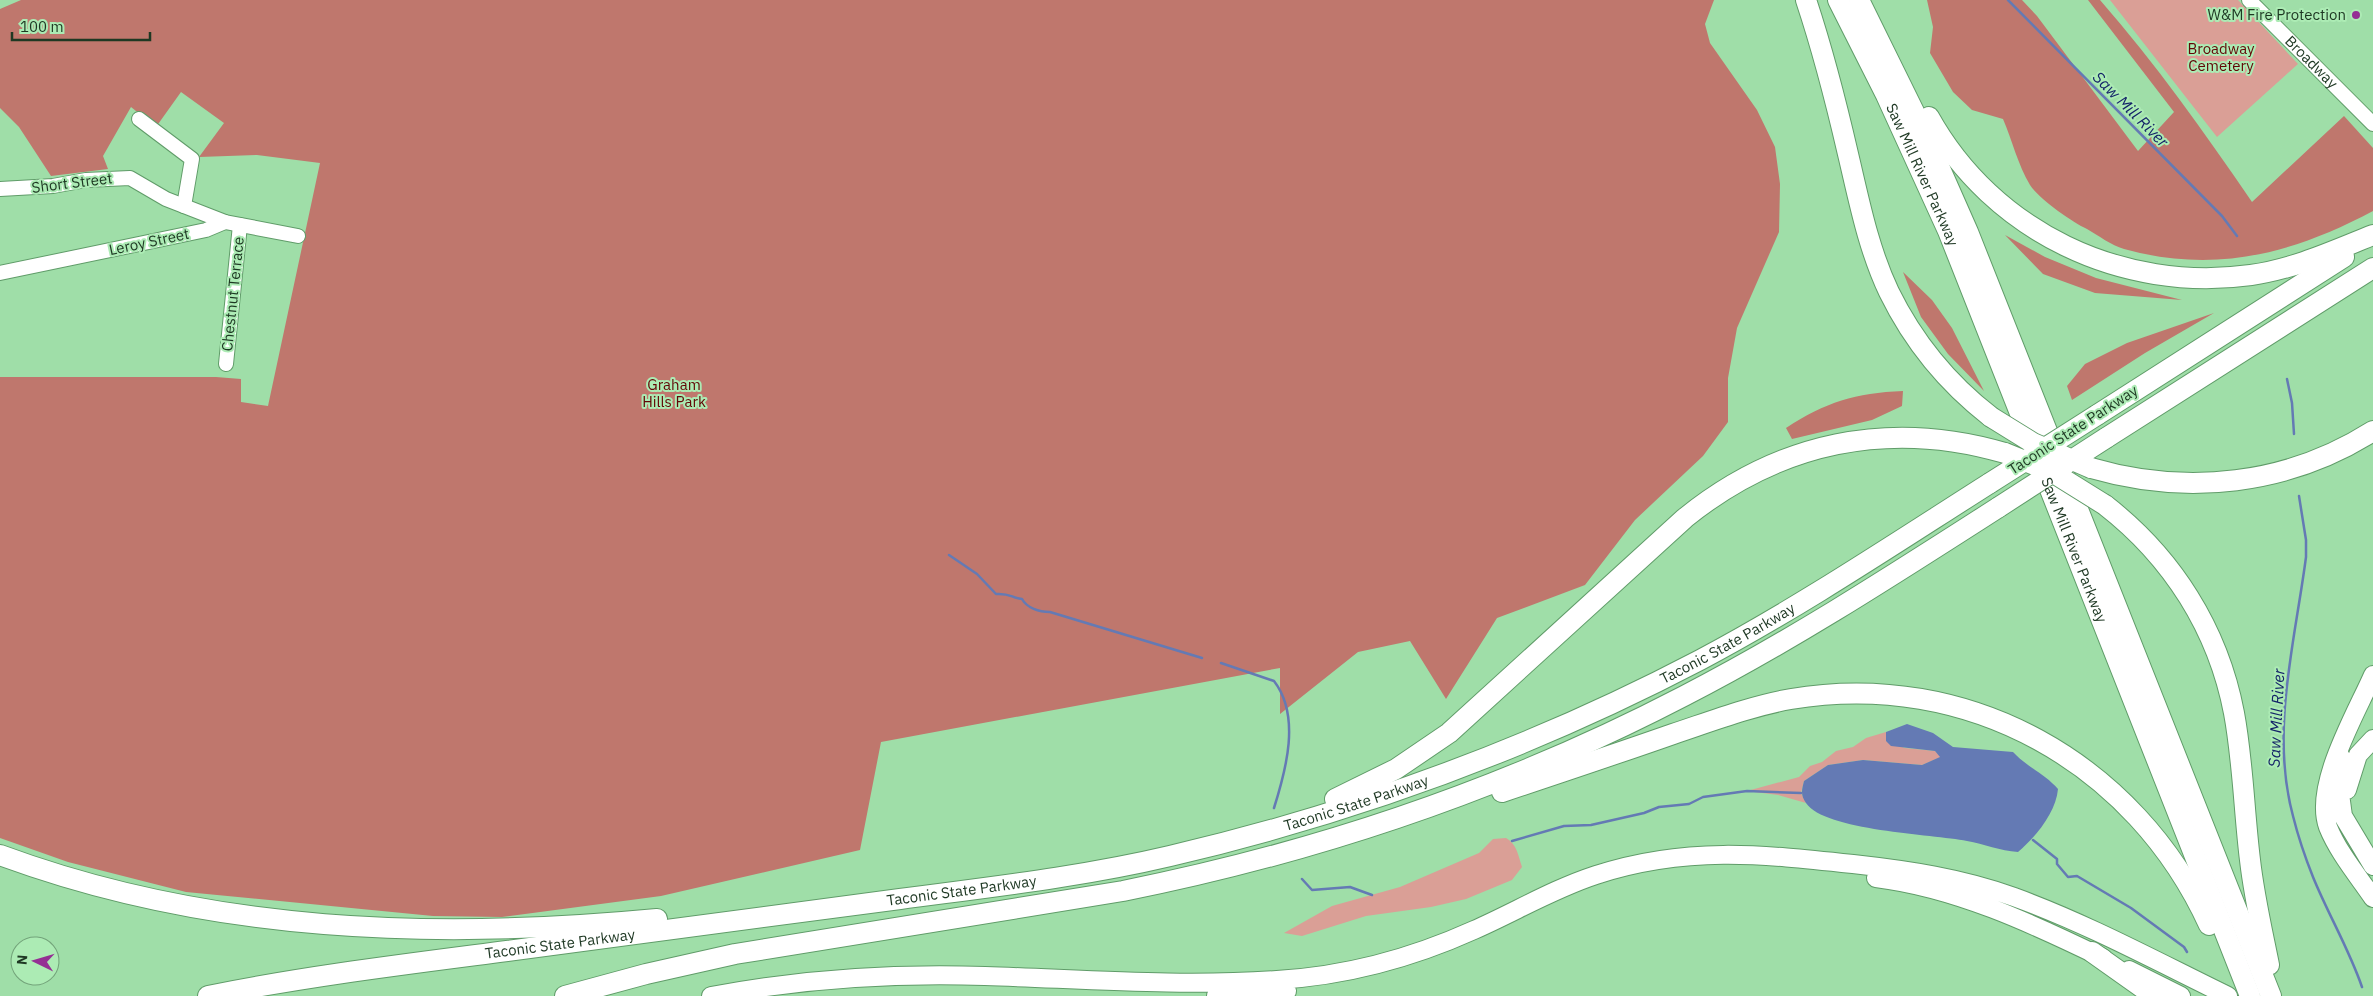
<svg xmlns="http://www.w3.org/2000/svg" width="2373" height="996" font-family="'IBM Plex Sans',sans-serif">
  <rect width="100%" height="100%" fill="#9fdea8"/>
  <!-- green -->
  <path fill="#da9f96" d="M2110,0H2238L2298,64L2217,137Z
    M1886,732V741L1905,748L1935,751L1941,757L1922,765L1863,760L1828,765L1804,781L1801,793L1806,803L1778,795L1747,791L1799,777L1810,766L1822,762L1836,751L1853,747L1866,738Z
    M1506,838C1517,844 1518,855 1522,867L1512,880L1466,899L1431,907L1366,916L1302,936L1284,933L1332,906L1400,887L1479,853L1493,839Z"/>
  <!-- forest -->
  <path fill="#bf776d" d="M21,0H1714L1705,24L1710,43L1757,110L1775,147L1780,184L1779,232L1737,328L1728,378V422L1703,456L1635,520L1585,585L1497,618L1446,699L1410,641L1358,652L1280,714V668L881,742L860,850L661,896L502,917L433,916L186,892L68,862L0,838V377H216L241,379V402L268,406L320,163L257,155L199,157L224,123L181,92L156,127L131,107L103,156L108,169L51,176L19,127L0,108V9Z
    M1927,0H2022L2037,16L2138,151L2174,112L2088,0H2100C2156,64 2204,132 2252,202L2344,116L2373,148V211C2292,254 2215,274 2124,249C2111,245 2099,236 2087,229C2072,222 2039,199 2030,185C2018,165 2012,140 2003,119L1972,110L1953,92L1930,53L1933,27Z
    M2005,235L2045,257L2096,278L2182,300L2095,293L2043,274Z
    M1903,272L1932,300L1952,328L1984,391L1948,354L1921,317Z
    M2214,313L2145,353L2072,400L2067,386L2085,364L2127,343Z
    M1903,391L1902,406L1872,420L1792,439L1786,428C1826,402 1855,393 1903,391Z"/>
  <!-- water -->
  <path fill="#647ab4" d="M1907,724L1933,733L1953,747L2013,752C2027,767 2045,774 2058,789C2056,812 2036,837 2018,852C2000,851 1984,844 1967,841C1932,834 1825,831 1806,803C1800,795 1802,789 1804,781L1828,765L1863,760L1922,765L1940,757L1935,751L1891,746L1886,741V732Z"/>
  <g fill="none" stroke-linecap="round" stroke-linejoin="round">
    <!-- stream -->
    <path stroke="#647ab4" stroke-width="2.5" d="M2008,0L2222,216L2237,236
      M2287,379L2292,403L2294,434
      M2299,496L2306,540V557C2295,642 2270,731 2293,816C2298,836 2305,857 2313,877C2328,914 2349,949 2362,987
      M949,555L977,574L996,594C1011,593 1011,598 1022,599C1027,608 1039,612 1050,612L1202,658
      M1221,663L1274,681C1301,716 1286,770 1274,808
      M2033,840L2057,859V864L2068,877L2077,876L2131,908L2184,947L2187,952
      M1512,841L1564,826L1591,825L1644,813L1659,807L1689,804L1703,797L1747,791L1801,793
      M1302,879L1312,890L1350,887L1372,895"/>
    <defs>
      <g id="minor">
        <path id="s1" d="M2249,0L2373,124"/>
        <path d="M139,119L192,159L184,206"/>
        <path d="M0,189L53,186L86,180L130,178L166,199L225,222L298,236"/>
        <path d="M0,273L206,230L225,222"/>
        <path d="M226,364L240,225"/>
      </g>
      <path id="major" d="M2373,675C2356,714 2313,786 2328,827C2338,852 2358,876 2373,898
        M2341,757L2340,794L2343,816L2373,866
        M2347,790L2358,755L2373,739
        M1876,878C1956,888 2031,923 2103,958
        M2129,970L2181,996
        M711,996C801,979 894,973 985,976C1082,979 1180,987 1277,980C1344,976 1412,958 1474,930C1515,912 1553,889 1596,875C1685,846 1761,854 1853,864C1907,870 1962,878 2014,897C2088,924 2158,962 2228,996
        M1216,996L1287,991"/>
      <g id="highway">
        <path d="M1806,0C1823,51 1836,102 1848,154C1859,200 1868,248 1889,292C1913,341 1947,383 1991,417"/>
        <path id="s2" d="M1838,0L1886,95L1948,231L2250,996"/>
        <path d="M1859,0L1923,130L1968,232L2271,996"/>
        <path d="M1929,117C1993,232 2122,293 2251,275C2294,269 2333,251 2373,235"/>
        <path d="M2097,415L2344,257"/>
        <path d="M2106,438L2373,268"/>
        <path d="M2091,468C2187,496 2288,485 2373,431"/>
        <path d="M2105,505C2172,557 2218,629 2234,713C2243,761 2244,811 2250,860C2254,896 2262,930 2269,965"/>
        <path d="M1502,792C1559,773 1616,754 1673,734C1712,721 1751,706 1791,699C1968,669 2135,763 2209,925"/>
        <path d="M1335,799L1396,769L1449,733L1685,518C1779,442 1889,419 2005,453"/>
        <path d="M0,855C211,933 435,940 657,919"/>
        <path d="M2092,952L2154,996"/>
        <path id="s3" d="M208,996C307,976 407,964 507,951C638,934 769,917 900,899C990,887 1081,877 1170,856C1354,813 1532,748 1700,660C1800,607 1894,544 1990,483"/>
        <path d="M565,996L646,974L735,954L1123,891C1318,852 1507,788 1684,696C1793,640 1896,573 1999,507"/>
      </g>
    </defs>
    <!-- minor casing -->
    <use href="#minor" stroke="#609c69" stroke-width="16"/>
    <!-- major casing -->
    <use href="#major" stroke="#609c69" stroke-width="20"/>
    <!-- highway casing -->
    <use href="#highway" stroke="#609c69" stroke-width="22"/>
    <!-- minor -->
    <use href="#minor" stroke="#fff" stroke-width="14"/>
    <!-- major -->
    <use href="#major" stroke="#fff" stroke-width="18"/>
    <!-- highway -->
    <use href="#highway" stroke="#fff" stroke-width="20"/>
    <defs>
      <path id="highway-bridge" d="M1991,417L2033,443L2091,468
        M2005,453L2052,472L2105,505
        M1990,483L2097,415
        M1999,507L2106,438"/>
    </defs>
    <!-- highway-bridge casing -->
    <use href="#highway-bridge" stroke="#609c69" stroke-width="22" stroke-linecap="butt"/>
    <!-- highway-bridge -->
    <use href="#highway-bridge" stroke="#fff" stroke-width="20"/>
  </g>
  <!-- markers -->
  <circle fill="#952f94" stroke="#acebb4" stroke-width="2" cx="2356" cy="15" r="5"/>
  <g text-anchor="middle" stroke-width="4" stroke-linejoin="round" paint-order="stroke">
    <!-- poi labels -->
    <g font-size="15" fill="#1e3823" stroke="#acebb4" text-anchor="end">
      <text x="2346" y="20">W&amp;M Fire Protection</text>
    </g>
    <!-- park labels -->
    <g font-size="15" fill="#620606" stroke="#acebb4">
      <text x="2221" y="54">Broadway<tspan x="2221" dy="17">Cemetery</tspan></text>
      <text x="674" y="390">Graham<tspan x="674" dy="17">Hills Park</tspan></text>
    </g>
    <!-- street labels -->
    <g font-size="15" fill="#1e3823" stroke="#acebb4">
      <text dy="5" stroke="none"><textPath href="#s1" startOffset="88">Broadway</textPath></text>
      <text dy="5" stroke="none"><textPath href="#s2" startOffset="194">Saw Mill River Parkway</textPath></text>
      <text transform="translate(72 183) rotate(-7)" y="5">Short Street</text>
      <text transform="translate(149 242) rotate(-12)" y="5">Leroy Street</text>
      <text transform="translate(233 294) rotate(-84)" y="5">Chestnut Terrace</text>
      <text transform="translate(2073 430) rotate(-33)" y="5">Taconic State Parkway</text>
      <text dy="5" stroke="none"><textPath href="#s2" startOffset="599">Saw Mill River Parkway</textPath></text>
      <text dy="5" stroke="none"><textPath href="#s3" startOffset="1571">Taconic State Parkway</textPath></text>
      <text dy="5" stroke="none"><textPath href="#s3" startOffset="1166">Taconic State Parkway</textPath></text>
      <text dy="5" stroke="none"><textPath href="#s3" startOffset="761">Taconic State Parkway</textPath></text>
      <text dy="5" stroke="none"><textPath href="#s3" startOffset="356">Taconic State Parkway</textPath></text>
    </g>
    <!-- water labels -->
    <g font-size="16" font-style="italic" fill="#142368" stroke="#acebb4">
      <text transform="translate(2131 109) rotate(45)" y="6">Saw Mill River</text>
      <text transform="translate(2276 718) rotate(-87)" y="6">Saw Mill River</text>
    </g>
  </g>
  <!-- north arrow -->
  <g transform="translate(35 961) rotate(275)"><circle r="24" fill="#acebb4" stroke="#73a37a"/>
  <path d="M0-4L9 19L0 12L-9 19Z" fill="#952f94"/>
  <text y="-8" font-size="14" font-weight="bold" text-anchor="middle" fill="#1e3823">N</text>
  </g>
  <!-- scale -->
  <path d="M12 32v8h138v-8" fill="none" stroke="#1e3823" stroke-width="2.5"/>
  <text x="20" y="32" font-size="15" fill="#1e3823" stroke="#acebb4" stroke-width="4" paint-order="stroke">100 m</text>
</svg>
